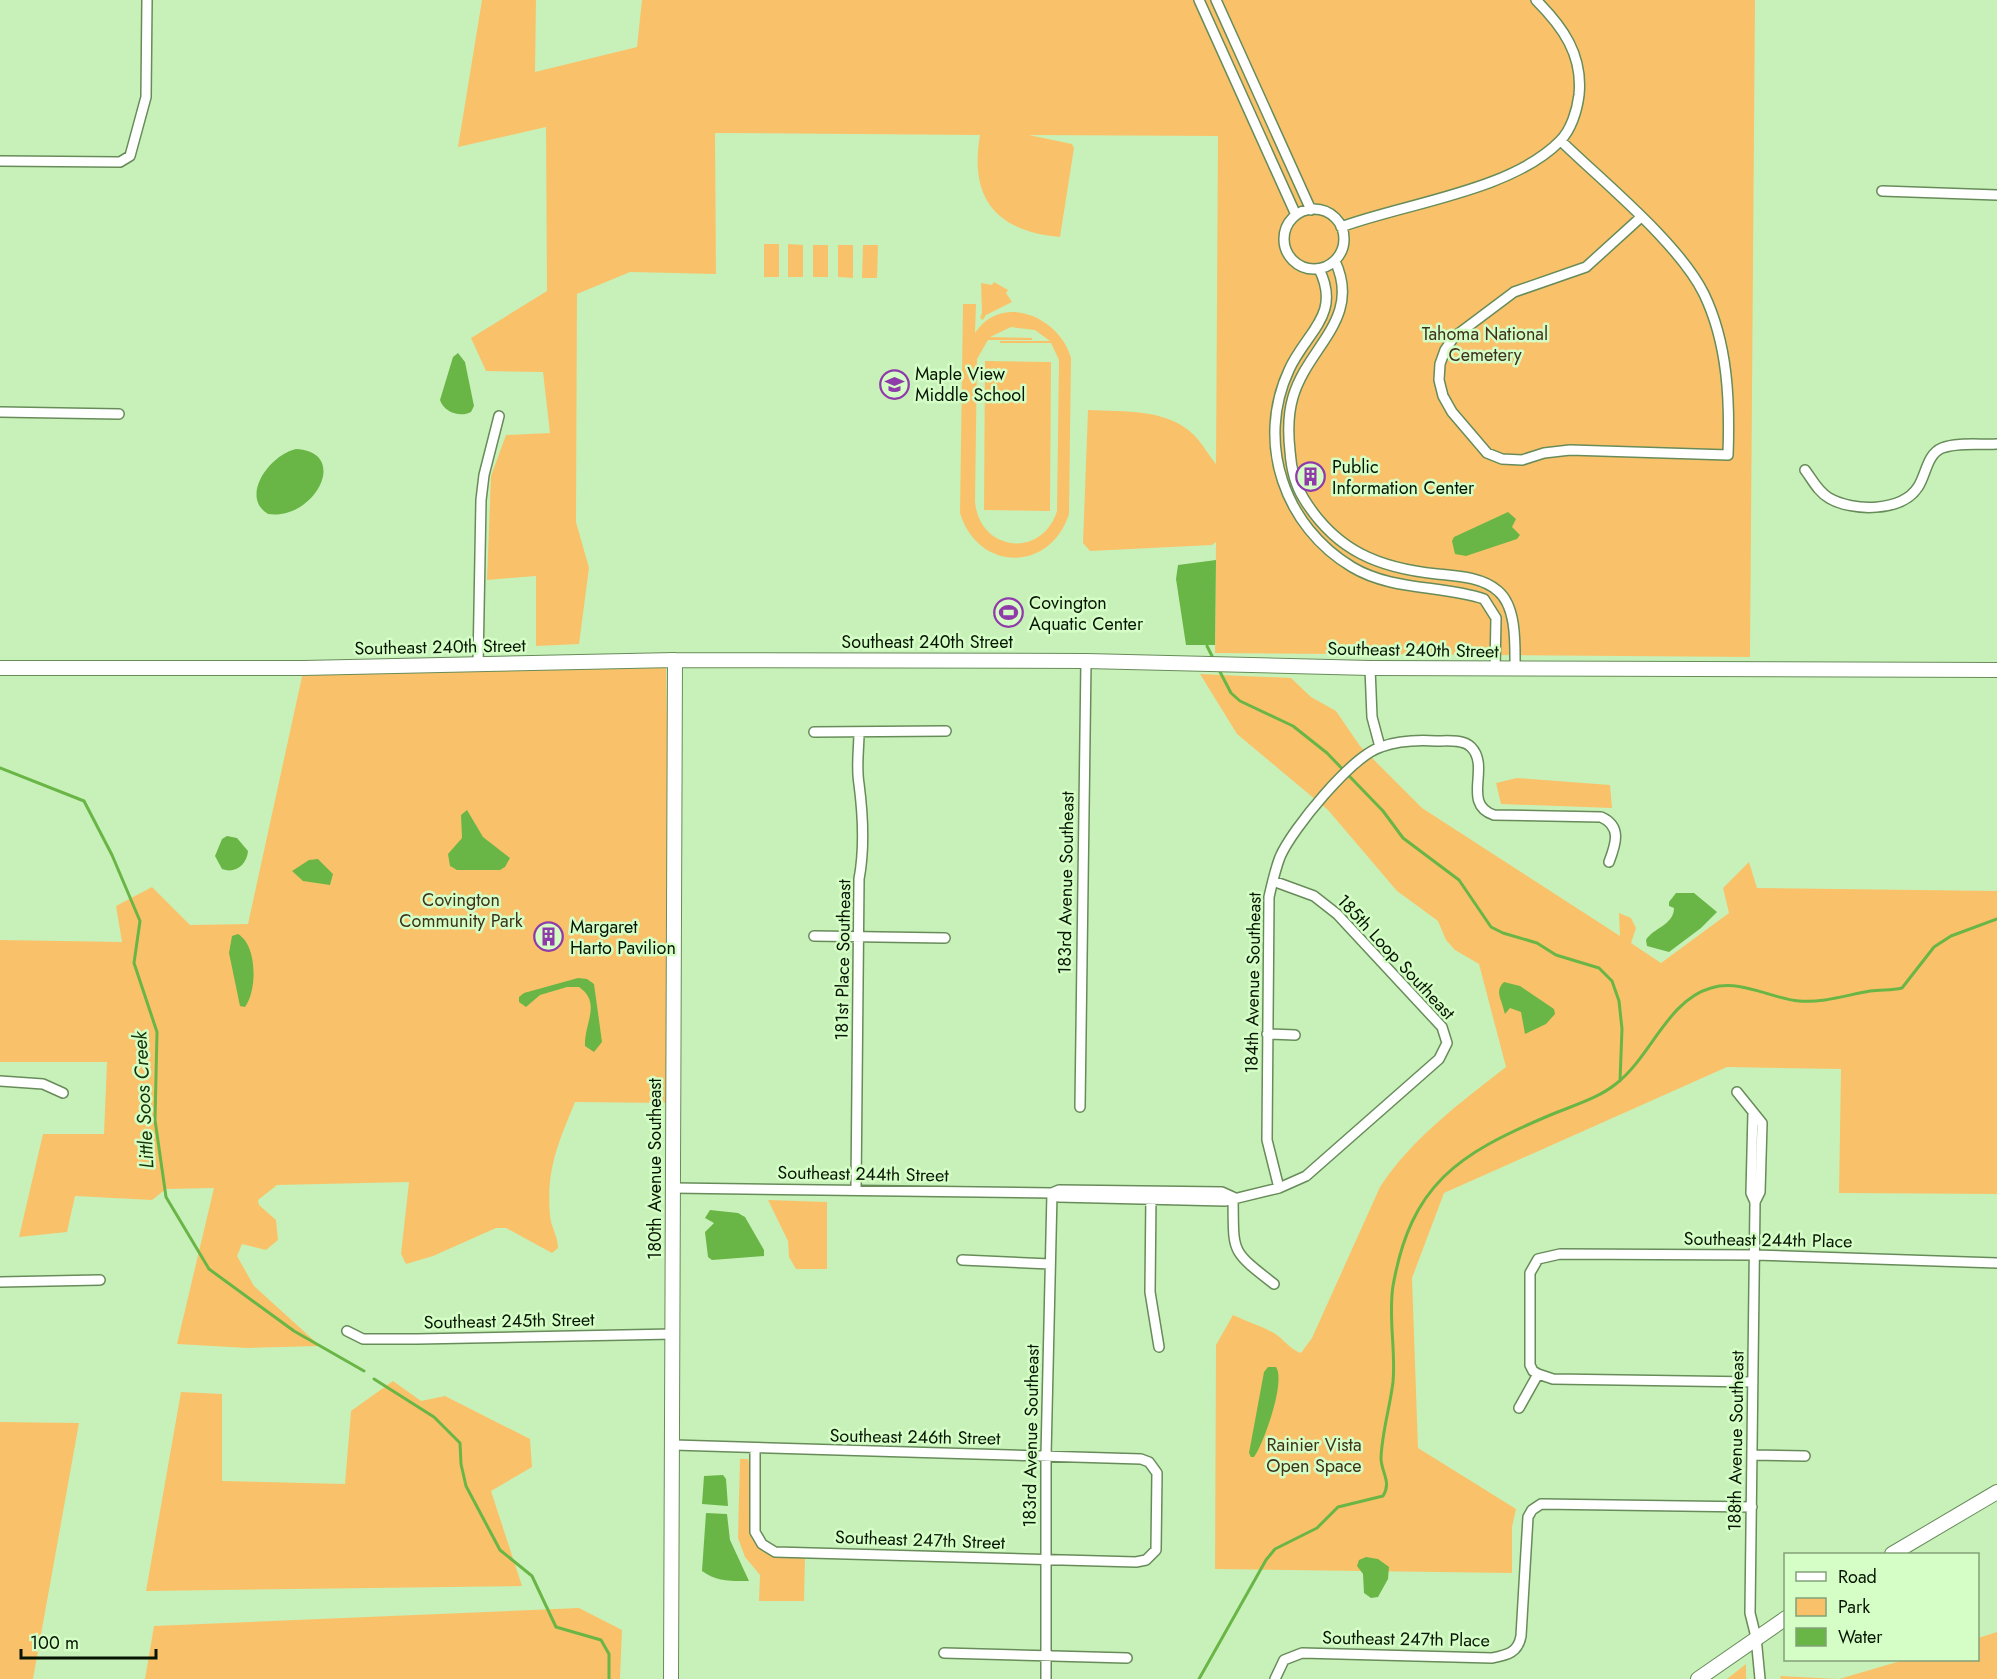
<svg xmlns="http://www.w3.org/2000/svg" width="1997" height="1679" font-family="Jost,sans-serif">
  <rect width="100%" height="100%" fill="#c8f1b9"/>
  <!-- green -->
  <path fill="#f9c26a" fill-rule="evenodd" d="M482,0H536L535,72L637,47L642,0H1755L1750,657L1215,653L1216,542L1212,545L1090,551L1083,543L1088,410C1125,412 1166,408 1194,435C1203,444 1209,456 1216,464L1218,136L1029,135L1072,144L1074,148L1060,237C996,231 969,199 980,135L715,133L716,274L630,272L577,294L576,522L589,568L579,644L536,646V576L487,580L491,476L506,435L550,433L543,372L486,371L471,338L547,291L546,127L458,147Z
    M764,244H779V277H764Z
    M788,244L803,245V277H788Z
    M813,245H828V277H813Z
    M838,245H853V278L838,277Z
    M863,245H878L877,278H862Z
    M994,282L1008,290L1006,293L1012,302L986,315L983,320L980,318L982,313L981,283L992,285Z
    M963,304H976L975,333C1002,292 1060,317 1071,358L1069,514C1050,573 978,572 960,513ZM1011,327L1035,330L1050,341H1000V343H1051L1059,360L1057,511C1042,559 979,552 975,501L977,359L988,340H1032V338L990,337Z
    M985,361L1051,362L1050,511L984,510Z
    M666,668L669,833L666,1103L575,1102C558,1144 546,1169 550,1216C551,1227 558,1236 558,1248L552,1253L506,1228H496L433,1256L406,1264L401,1254L409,1182L277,1185L258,1200L259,1205L276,1220L278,1240L266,1250L242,1244L237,1256L254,1286L320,1346L247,1348L177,1344L214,1188L166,1189L152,1200L75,1196L67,1232L19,1237L43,1134H104L107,1062H0V940L122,942L116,906L152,887L190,925L248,924L303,672Z
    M1200,674L1291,678L1311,697L1336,711L1360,746L1422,808L1620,936L1619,913L1631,918L1636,928L1631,943L1661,963L1729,913L1723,888L1749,862L1757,888L1997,891V1194L1839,1193L1841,1069L1727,1067L1444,1193L1412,1278L1418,1448L1516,1509L1512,1527V1573L1215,1569L1216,1345L1233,1315C1246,1321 1261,1326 1274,1333C1284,1339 1289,1349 1301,1353L1312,1338L1380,1187C1412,1138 1460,1103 1506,1067L1479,964L1455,950L1446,940L1438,921L1397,891L1328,810L1237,734Z
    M1517,778L1610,785L1612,808L1501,804L1496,783Z
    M768,1200L827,1202V1269H796L789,1257L788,1241Z
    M393,1381L421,1401L445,1396L530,1439L532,1467L491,1491L522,1586L146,1591L181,1392L222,1394V1481L345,1484L351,1411Z
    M0,1422L79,1423L33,1679H0Z
    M740,1459H748L750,1465L749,1532C761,1561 778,1557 805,1557L804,1601H759L760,1575L745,1557L738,1538Z
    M579,1608L622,1630L620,1679H145L154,1626Z
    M1997,1632V1679H1781L1780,1676L1839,1679L1904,1660H1978V1638Z
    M1746,1664V1679H1727Z"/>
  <!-- water -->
  <path fill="#69b646" d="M458,353L465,362L474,406L471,412C460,418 444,412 440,400L453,357Z
    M296,449C351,452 314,521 268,514C239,496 271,454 296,449Z
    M1508,512L1516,519L1512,527L1520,535L1517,539L1466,556L1455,554L1452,541L1454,537Z
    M1216,560L1215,645H1186L1176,579L1178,565Z
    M467,810L483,837L510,858L505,867L500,870H457L450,866L448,854L462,838L461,815Z
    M227,836L237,838L248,851C247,865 235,874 222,869L215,856L222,839Z
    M318,859L333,874L330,885L303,881L292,871L309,860Z
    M1676,893H1694L1717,912L1701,928L1669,952L1647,946L1646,940C1653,928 1674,925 1674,908L1669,906V902Z
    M238,934C258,946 257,991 245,1007L240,1006L229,953L232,936Z
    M578,978L587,979L594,984L602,1042L594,1052L585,1046C584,1023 602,1003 579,987H567L540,995L526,1007L519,1002V997L524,993Z
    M1504,982L1520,986L1554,1009L1555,1014L1546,1024L1525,1034L1521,1012L1510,1008L1505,1014L1504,1011C1502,1000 1494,991 1504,982Z
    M710,1210L738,1213L745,1217L764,1250V1256L712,1260L708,1257L705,1232L714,1223L705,1218Z
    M1268,1367H1276C1286,1381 1264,1443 1254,1457H1251L1249,1453L1264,1372Z
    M723,1475L726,1479L728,1506L702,1504L704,1476Z
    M706,1513L727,1514L730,1540L749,1581C731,1581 717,1582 702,1571Z
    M1366,1557L1378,1559L1389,1567L1388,1579L1378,1597L1371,1598L1364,1593L1363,1574L1357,1566L1359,1560Z"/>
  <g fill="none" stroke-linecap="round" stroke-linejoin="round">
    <!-- stream -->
    <path stroke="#69b646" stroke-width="3" d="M1207,646L1214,660
      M1218,668L1231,693L1240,701L1293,726L1327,753L1383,811L1403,838L1459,880L1491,927L1503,933L1537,943L1556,955L1599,968L1612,981L1619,1001L1622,1029L1620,1081
      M0,768L84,801L112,855L140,921L134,963L157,1032L155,1120L166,1197L209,1269L294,1331L364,1371
      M374,1379L434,1417L460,1443L461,1464L466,1486L500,1550L532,1576L556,1627L601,1640L609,1654V1679
      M1199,1679L1266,1560L1275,1549L1317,1528L1338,1507L1383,1496C1392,1482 1381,1472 1381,1458C1382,1432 1390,1407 1393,1382C1396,1350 1388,1317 1393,1286C1411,1184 1458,1154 1548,1116C1571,1106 1598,1099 1617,1083C1651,1056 1668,1000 1711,988C1741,979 1769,998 1799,1001C1823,1003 1847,995 1870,991C1881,989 1891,991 1902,988L1934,947L1951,936L1997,919"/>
    <defs>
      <path id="street" d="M1199,0L1296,215
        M1216,0L1311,210
        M1561,141C1602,181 1679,243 1704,294C1728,344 1730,401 1728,455L1570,450L1544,453L1522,460L1502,459L1487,453L1452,412L1443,396L1439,380L1440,364L1445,350L1454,337L1514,292L1586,267L1640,218
        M0,161L120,162L130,156L146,97L147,0
        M1882,191L1997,195
        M1284 239a30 30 0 1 1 60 0a30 30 0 1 1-60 0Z
        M1341,227C1406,203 1511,191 1560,141C1571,130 1577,111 1579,95C1583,55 1563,27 1536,0
        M1335,261C1362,319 1308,346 1293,397C1288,414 1288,433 1290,451C1291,467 1295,485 1304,499C1336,551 1379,568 1437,574C1457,576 1482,577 1498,591C1517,607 1515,645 1515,669
        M1319,269C1342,315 1306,332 1289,370C1255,443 1285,527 1352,567C1392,591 1442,585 1484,599L1496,618L1495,669
        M0,412L119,414
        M1805,470C1812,479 1818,492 1829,498C1853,512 1902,512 1918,487C1926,475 1927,454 1942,448C1957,442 1980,445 1997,444
        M478,665L481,500L484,475L499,416
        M1370,668L1372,717L1380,747
        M814,732L946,731
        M814,936L945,938
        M1267,1034L1295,1035
        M0,1081L43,1084L63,1093
        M1737,1092L1762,1123L1760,1192L1755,1202L1751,1193L1753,1112
        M1080,1107L1086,661
        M673,1188L1052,1193L1046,1456V1679
        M1279,1188L1267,1140L1269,897C1272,884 1275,870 1280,857C1292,829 1352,756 1381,747C1397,741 1419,740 1436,741C1446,741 1463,739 1471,747C1491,767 1461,804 1494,815L1601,817C1622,826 1616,844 1609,862
        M856,1190L859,879C865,847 863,815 859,784C856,767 859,749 859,732
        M1151,1194L1150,1292L1159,1347
        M1233,1197L1222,1192L1059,1190L1052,1193L1058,1197L1225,1201L1279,1188L1306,1176L1439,1059L1447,1043L1442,1027L1337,914L1314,896L1273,881
        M1233,1197C1234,1253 1229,1249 1274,1284
        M1755,1202L1750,1613L1756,1637L1760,1679
        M962,1260L1050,1264
        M0,1282L100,1280
        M347,1331L363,1339H417L674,1334
        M1538,1374L1553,1379L1753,1382
        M1519,1408L1538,1374L1533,1371L1530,1365V1273L1538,1259L1560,1254L1755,1255L1997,1263
        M674,1445L1141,1459L1149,1462L1157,1473L1156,1550L1146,1560L1136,1562L775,1552L762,1544L755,1532V1449
        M1752,1455L1805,1456
        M944,1653L1127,1658
        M1275,1679L1284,1660L1302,1653L1492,1658C1507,1655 1518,1653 1521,1636L1528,1517L1532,1510L1541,1504L1752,1507"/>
      <path id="secondary" d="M0,668H303L675,660L1086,661L1370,668L1997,670
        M1892,1554L1997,1492
        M671,1679L675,660
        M1698,1679L1786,1618"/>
    </defs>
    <!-- street casing -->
    <use href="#street" stroke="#678c59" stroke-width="12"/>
    <!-- secondary casing -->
    <use href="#secondary" stroke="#678c59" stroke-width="16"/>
    <!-- street -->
    <use href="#street" stroke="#fff" stroke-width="9"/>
    <!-- secondary -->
    <use href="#secondary" stroke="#fff" stroke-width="14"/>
  </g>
  <!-- icons -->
  <defs>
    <symbol id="school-ring" viewBox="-11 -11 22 22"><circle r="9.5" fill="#d5fec6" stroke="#8f3ba9" stroke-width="1.5"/><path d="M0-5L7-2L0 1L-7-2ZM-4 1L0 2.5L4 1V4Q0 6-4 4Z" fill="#8f3ba9"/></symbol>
    <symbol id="building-ring" viewBox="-11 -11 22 22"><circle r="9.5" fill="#d5fec6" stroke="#8f3ba9" stroke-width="1.5"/><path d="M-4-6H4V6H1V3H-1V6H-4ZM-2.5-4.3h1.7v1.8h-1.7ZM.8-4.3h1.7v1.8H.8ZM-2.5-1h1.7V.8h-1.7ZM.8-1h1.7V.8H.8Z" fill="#8f3ba9"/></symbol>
    <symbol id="stadium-ring" viewBox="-11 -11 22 22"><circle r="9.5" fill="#d5fec6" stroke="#8f3ba9" stroke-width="1.5"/><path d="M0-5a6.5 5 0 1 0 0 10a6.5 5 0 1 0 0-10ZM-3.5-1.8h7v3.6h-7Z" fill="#8f3ba9"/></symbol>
  </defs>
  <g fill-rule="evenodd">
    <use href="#school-ring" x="878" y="368" width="33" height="33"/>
    <use href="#building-ring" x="1294" y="460" width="33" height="33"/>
    <use href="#stadium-ring" x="992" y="596" width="33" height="33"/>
    <use href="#building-ring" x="532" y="920" width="33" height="33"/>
  </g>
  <g text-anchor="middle" stroke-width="5" stroke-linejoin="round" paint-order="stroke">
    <!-- park labels -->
    <g font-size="18" fill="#3f311c" stroke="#d5fec6">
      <text x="1485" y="340">Tahoma National<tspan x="1485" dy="21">Cemetery</tspan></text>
      <text x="461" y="906">Covington<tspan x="461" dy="21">Community Park</tspan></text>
      <text x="1314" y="1451">Rainier Vista<tspan x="1314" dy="21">Open Space</tspan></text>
    </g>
    <!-- poi labels -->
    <g font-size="18" fill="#071503" stroke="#d5fec6" text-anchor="start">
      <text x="915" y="380">Maple View<tspan x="915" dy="21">Middle School</tspan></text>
      <text x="1332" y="473">Public<tspan x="1332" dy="21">Information Center</tspan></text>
      <text x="1029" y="609">Covington<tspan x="1029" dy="21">Aquatic Center</tspan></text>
      <text x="570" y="933">Margaret<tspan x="570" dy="21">Harto Pavilion</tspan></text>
    </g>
    <!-- street labels -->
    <g font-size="18" fill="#071503" stroke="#d5fec6">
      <text x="927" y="648">Southeast 240th Street</text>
      <text transform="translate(440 647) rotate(-1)" y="6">Southeast 240th Street</text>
      <text transform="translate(1413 650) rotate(1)" y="6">Southeast 240th Street</text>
      <text transform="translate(1066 883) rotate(-89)" y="6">183rd Avenue Southeast</text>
      <text transform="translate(1396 957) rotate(47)" y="6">185th Loop Southeast</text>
      <text transform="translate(843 960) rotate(-89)" y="6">181st Place Southeast</text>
      <text transform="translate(1253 983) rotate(-89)" y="6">184th Avenue Southeast</text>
      <text transform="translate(655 1169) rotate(-90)" y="6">180th Avenue Southeast</text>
      <text transform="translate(863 1174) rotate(1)" y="6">Southeast 244th Street</text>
      <text transform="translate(1768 1240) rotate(1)" y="6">Southeast 244th Place</text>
      <text transform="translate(509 1321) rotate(-1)" y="6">Southeast 245th Street</text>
      <text transform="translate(1031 1436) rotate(-89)" y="6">183rd Avenue Southeast</text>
      <text transform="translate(915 1437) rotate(1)" y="6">Southeast 246th Street</text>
      <text transform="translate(1736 1441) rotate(-89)" y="6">188th Avenue Southeast</text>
      <text transform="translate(920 1540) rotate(2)" y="6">Southeast 247th Street</text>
      <text transform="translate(1406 1639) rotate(1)" y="6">Southeast 247th Place</text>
    </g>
    <!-- water labels -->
    <g font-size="20" font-style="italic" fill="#163407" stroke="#d5fec6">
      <text transform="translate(143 1100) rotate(-93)" y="7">Little Soos Creek</text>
    </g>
  </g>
  <!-- legend -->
  <rect x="1784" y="1553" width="195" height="108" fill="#d5fec6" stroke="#83a178" stroke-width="1.5"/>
  <rect x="1796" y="1572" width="30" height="9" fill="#ffffff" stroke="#83a178" stroke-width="1.5"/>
  <text x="1838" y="1583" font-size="18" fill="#071503">Road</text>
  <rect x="1796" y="1598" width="30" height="18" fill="#f9c26a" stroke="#83a178" stroke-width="1.5"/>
  <text x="1838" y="1613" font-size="18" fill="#071503">Park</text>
  <rect x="1796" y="1628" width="30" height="18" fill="#69b646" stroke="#83a178" stroke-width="1.5"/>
  <text x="1838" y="1643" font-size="18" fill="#071503">Water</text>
  <!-- scale -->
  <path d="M21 1649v9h135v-9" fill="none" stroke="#071503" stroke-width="3"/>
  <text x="30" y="1649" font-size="18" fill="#071503" stroke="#d5fec6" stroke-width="4.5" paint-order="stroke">100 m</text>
</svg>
